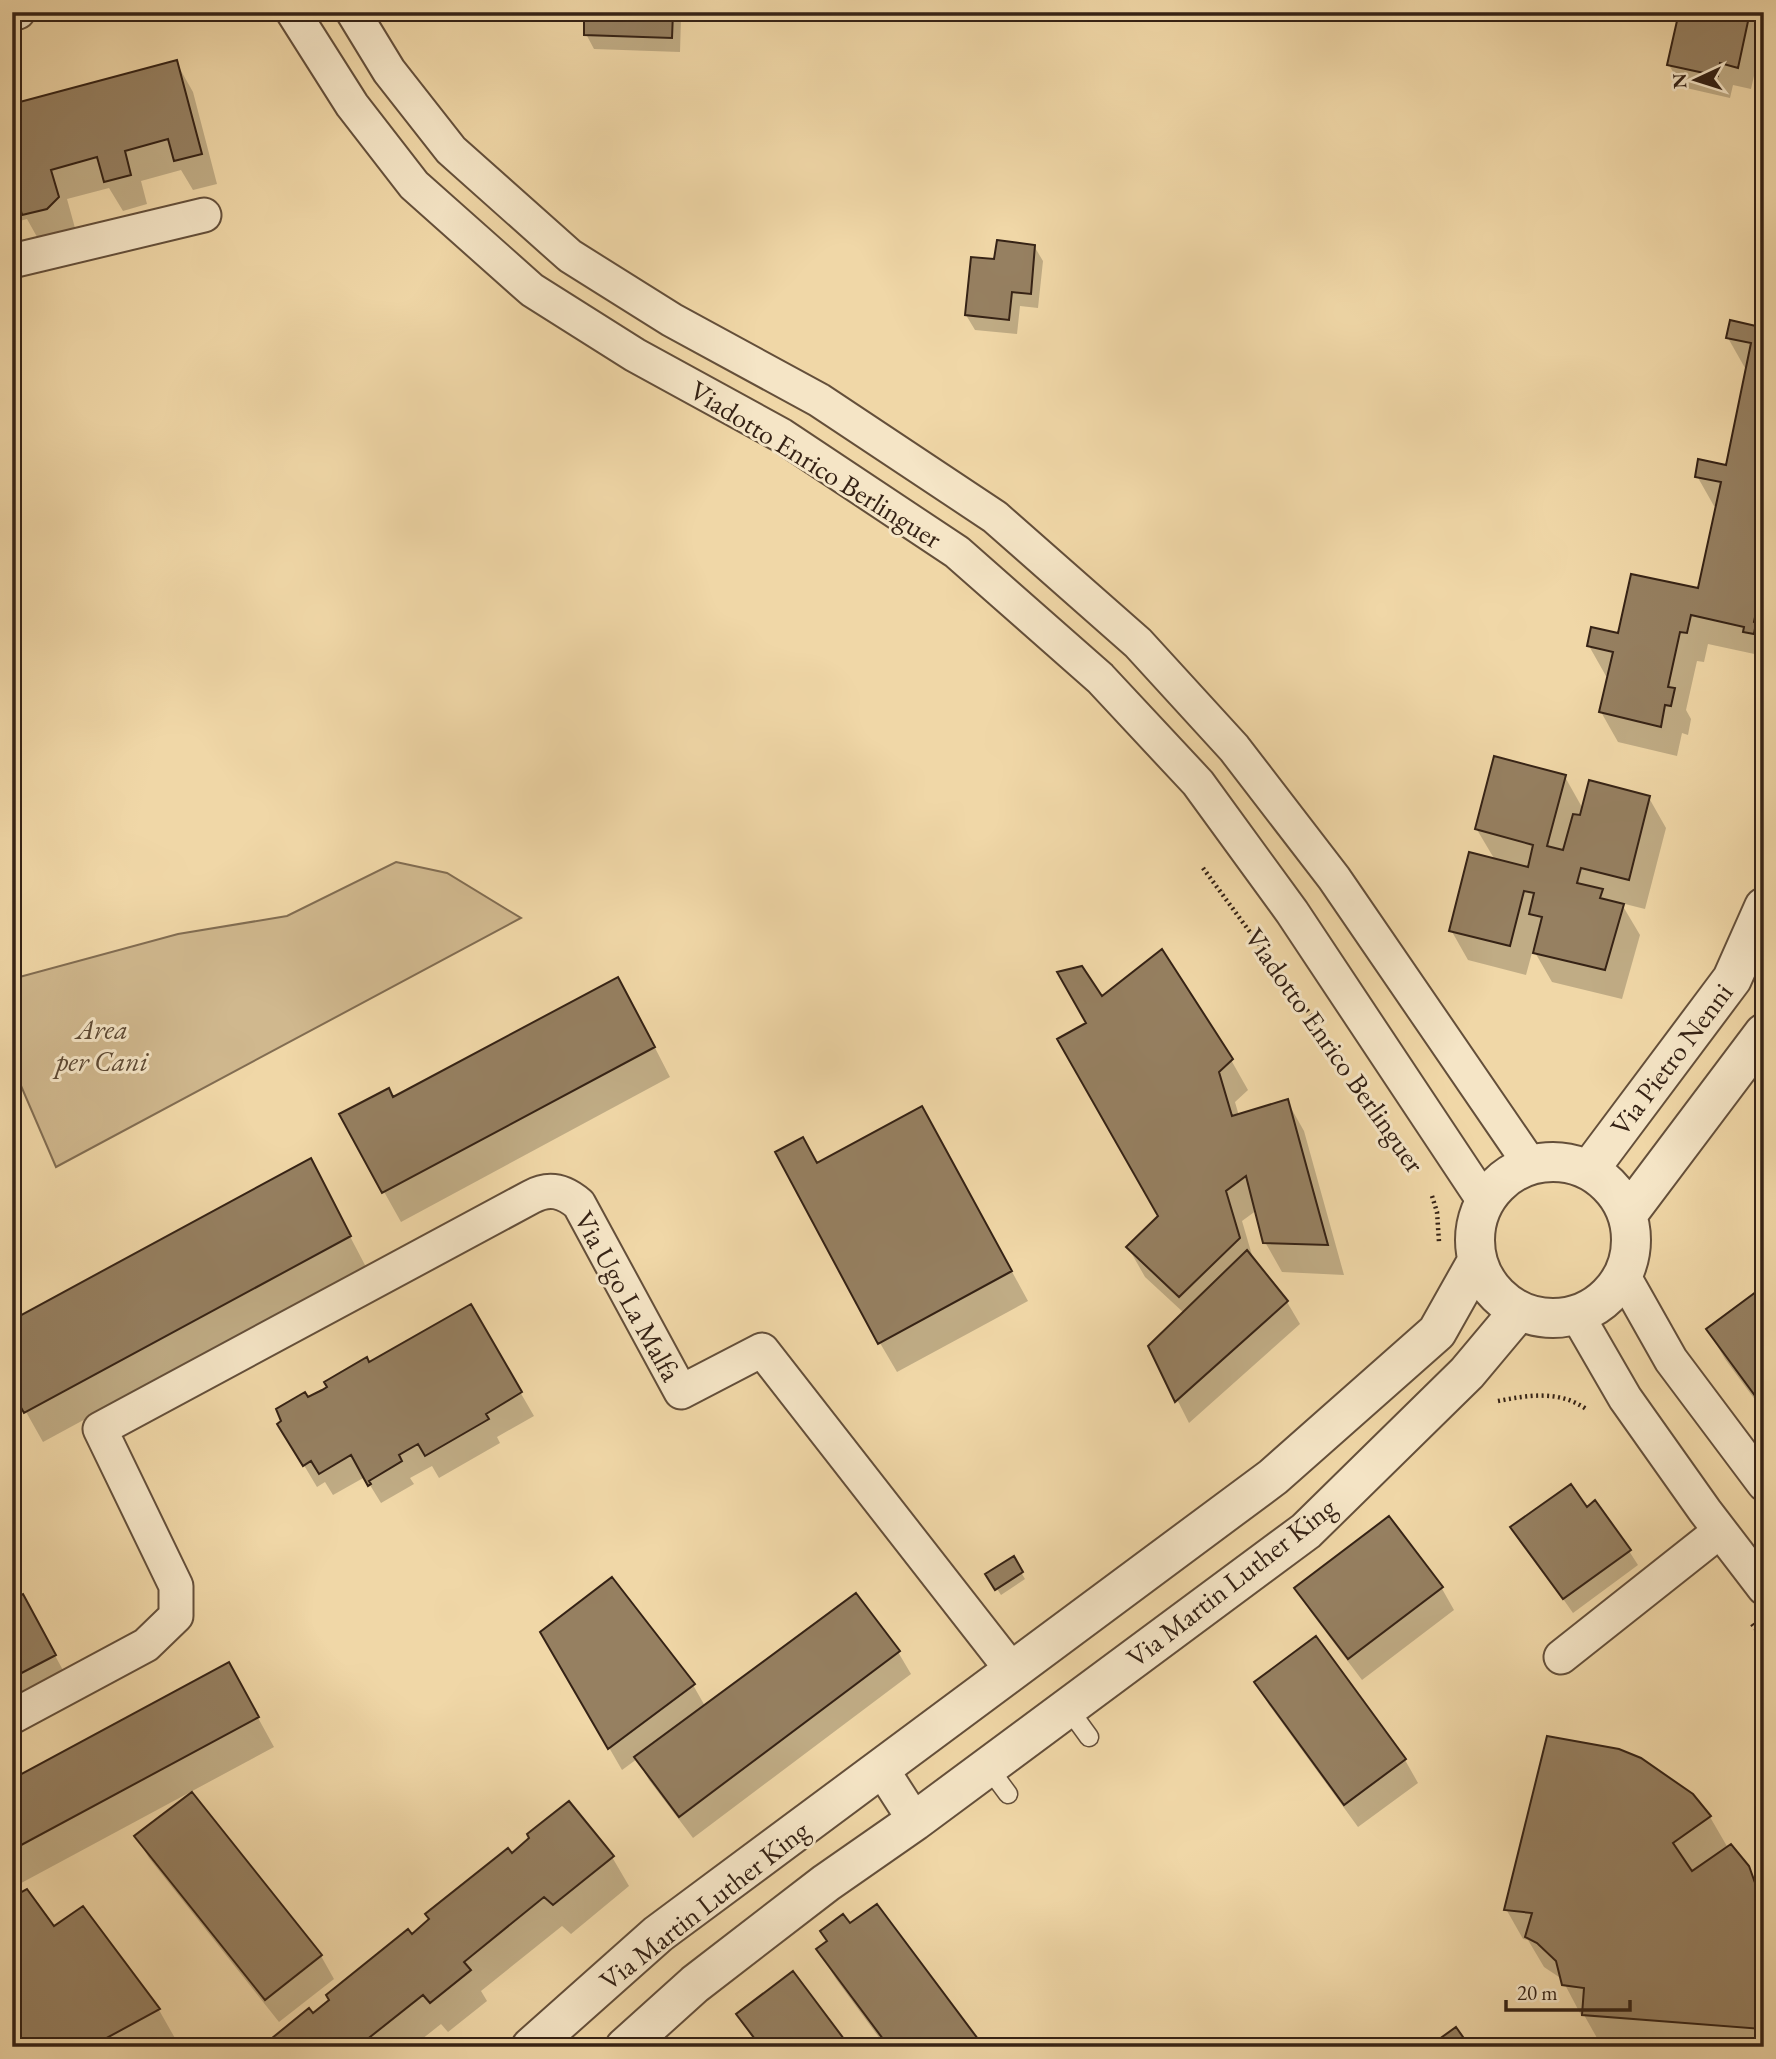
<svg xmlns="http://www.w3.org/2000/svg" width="1776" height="2059" font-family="'EB Garamond',serif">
  <rect width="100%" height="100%" fill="#f0d7a7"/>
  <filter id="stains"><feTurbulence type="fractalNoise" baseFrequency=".00286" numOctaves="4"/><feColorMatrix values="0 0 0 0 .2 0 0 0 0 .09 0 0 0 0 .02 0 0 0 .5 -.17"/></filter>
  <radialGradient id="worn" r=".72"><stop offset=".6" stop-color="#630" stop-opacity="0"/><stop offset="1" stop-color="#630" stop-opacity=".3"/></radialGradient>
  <!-- green -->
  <path fill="#d0b88e" stroke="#826d52" stroke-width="2" d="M396,862L447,873L521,918L56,1167L12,1065V979L178,934L287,916Z"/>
  <!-- shadow -->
  <path fill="#0003" d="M586,12H678L681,18L680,52L594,49L586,34Z
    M1681,12H1764V32L1751,89L1733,85L1730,98L1682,87L1669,65Z
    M176,62L193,92L217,184L193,190L181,170L141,181L147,204L123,211L109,188L67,199L75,228L64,238L41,244L27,219L12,223V116Z
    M1034,246L1043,261L1038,308L1020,306L1017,334L975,330L966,315L996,261Z
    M1764,300V662L1759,655L1708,644L1704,662L1697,661L1686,710L1691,719L1688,735L1682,733L1677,756L1618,742L1601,712L1609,676H1606L1589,646L1620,635L1699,590L1718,507L1714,506L1697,476L1727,467L1748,368H1745L1728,338L1758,328Z
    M1565,777L1583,809L1649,798L1666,828L1645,909L1621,903L1640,935L1622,999L1552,982L1533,949L1526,975L1468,960L1451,930L1495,860L1476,828Z
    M1101,998L1231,1060L1248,1090L1235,1102L1239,1116L1287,1101L1304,1131L1344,1275L1282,1272L1265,1242L1257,1210L1242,1221L1254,1262L1287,1302L1300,1324L1189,1423L1150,1346L1184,1313L1145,1277L1128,1247L1161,1216L1089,1024Z
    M635,1009L670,1077L401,1222L341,1115L393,1099Z
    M939,1138L1028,1301L897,1372L880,1343L817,1165Z
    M310,1160L366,1267L43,1442L12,1387Z
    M1764,1288V1412L1725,1359L1708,1330Z
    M470,1306L534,1416L497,1437L500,1443L439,1478L432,1466L410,1478L414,1484L381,1503L365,1477L333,1495L325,1482L317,1487L293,1447L307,1400Z
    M1587,1510L1629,1551L1638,1565L1573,1613L1513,1528Z
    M1013,1559L1025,1579L1001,1595L988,1575Z
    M1441,1587L1454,1610L1362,1680L1310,1611L1297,1588Z
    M12,1602L39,1626L71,1685L12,1717Z
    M542,1632L693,1685L705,1706L898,1652L911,1674L693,1838L649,1780L637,1759L622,1770Z
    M1315,1639L1405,1760L1418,1783L1358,1827L1269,1705L1256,1683Z
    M245,1694L274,1747L12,1888V1781Z
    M192,1794L321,1956L334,1979L279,2022L149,1858L136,1836Z
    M1692,1796L1710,1817L1728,1848L1747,1867L1764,1896V2047L1601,2045L1584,2015H1581L1562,1979L1544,1967L1528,1940L1523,1939L1506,1909Z
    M512,1855L612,1857L629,1886L571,1934L562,1926L481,1991L487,2001L448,2032L441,2024L412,2047H270L313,2016Z
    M82,1908L159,2010L176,2040L162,2047H12L53,1928Z
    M818,1950L982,2047H886L836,1979Z
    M738,2014L847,2047H758Z"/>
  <!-- building -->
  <path fill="#968061" stroke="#352215" stroke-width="2" d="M584,12H673L672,38L584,35Z
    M1679,12H1750L1738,68L1720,63L1718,76L1667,65Z
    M177,60L202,154L174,161L168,139L125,151L131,175L104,182L97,157L51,170L59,197L47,209L22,215L15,188L12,189V114L18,112L16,103Z
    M1760,186L1764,187V204L1757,203Z
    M997,240L1035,245L1031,294L1012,292L1009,320L965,315L971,257L994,259Z
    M1764,292V574L1754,622L1756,623L1754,634L1743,632L1744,627L1691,615L1687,633L1680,632L1668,687L1675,688L1671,706L1665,705L1661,727L1599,712L1613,652L1587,646L1591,627L1618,633L1631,574L1698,588L1721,482L1695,477L1698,459L1726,465L1751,343L1726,338L1730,320L1756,326Z
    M1494,756L1566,775L1547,846L1563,850L1573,814L1580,815L1589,780L1650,796L1629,880L1581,868L1577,883L1603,889L1600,898L1624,904L1605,970L1533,953L1542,917L1529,914L1534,893L1524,891L1510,946L1449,931L1469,852L1528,867L1533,845L1475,829Z
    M1162,949L1233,1059L1219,1072L1232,1116L1288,1099L1328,1245L1263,1243L1246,1176L1226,1191L1240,1238L1179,1297L1126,1247L1158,1216L1057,1039L1086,1023L1057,972L1082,966L1102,996Z
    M618,977L655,1047L382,1193L339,1114L389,1088L393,1097Z
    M922,1106L1012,1271L878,1344L775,1152L803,1137L817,1163Z
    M311,1158L351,1236L24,1413L12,1391V1320Z
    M1247,1250L1288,1301L1175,1402L1148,1346Z
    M1764,1286V1408L1706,1329Z
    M471,1304L522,1392L486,1414L489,1419L425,1456L418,1444L399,1455L402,1461L369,1481L371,1484L368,1486L351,1455L319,1474L311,1461L303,1466L277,1424L281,1421L276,1409L305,1392L308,1397L322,1390L327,1387L324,1382L367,1357L369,1362Z
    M1571,1484L1587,1507L1595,1500L1631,1550L1563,1599L1510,1527Z
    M1389,1516L1443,1587L1348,1659L1294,1588Z
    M1014,1556L1023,1572L995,1590L985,1574Z
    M612,1577L695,1684L608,1749L540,1632Z
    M856,1593L900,1651L679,1817L634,1757Z
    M23,1594L56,1655L12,1678V1600Z
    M1316,1636L1406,1759L1344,1805L1254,1682Z
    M229,1662L259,1717L12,1850V1779Z
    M1547,1736L1619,1749L1641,1758L1693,1794L1711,1816L1673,1843L1692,1871L1731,1844L1749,1866L1764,1908L1762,2029L1582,2015L1584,1988L1562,1985L1556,1961L1537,1943L1525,1937L1532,1913L1504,1910Z
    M192,1792L322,1955L265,2000L134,1836Z
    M569,1801L614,1856L553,1905L544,1897L464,1962L471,1970L430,2003L423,1995L365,2041L369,2047H269L266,2043L309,2008L313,2013L329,2000L326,1995L408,1929L412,1934L429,1919L425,1914L508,1848L512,1853L529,1838L527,1834Z
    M27,1889L54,1926L83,1906L160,2009L90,2047H12V1897Z
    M877,1904L984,2047H889L816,1949L827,1941L820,1931L843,1914L850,1923Z
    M793,1971L850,2047H761L736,2014Z
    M1456,2027L1470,2047H1428Z"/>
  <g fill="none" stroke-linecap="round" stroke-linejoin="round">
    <defs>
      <path id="service" d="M1068,1708L1089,1737
        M988,1767L1008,1794"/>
      <path id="minor" d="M293,12L352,105L414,185L532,290L635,355L781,435L957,552L1100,678L1198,783L1292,912L1484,1201
        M353,12L389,71L451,150L570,256L672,320L819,400L995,517L1138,643L1234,748L1334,878L1530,1164
        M12,14L18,12
        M12,261L204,215
        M1623,1275L1671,1360L1764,1484
        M1577,1315L1625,1398L1705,1511L1764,1588
        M1561,1657L1720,1531
        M12,1717L146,1645L176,1616V1586L100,1429L531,1197C549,1187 564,1191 579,1204L681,1392L762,1350L1012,1670
        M881,1768L915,1821"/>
      <path id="tertiary" d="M1475 1240a78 78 0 1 1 156 0a78 78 0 1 1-156 0Z
        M1589,1170L1732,979L1764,907
        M1627,1215L1764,1033
        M531,2047L658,1934L1273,1477L1437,1332L1477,1261
        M625,2047L695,1984L826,1883L915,1821L1306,1531L1467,1373L1519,1311"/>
    </defs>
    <!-- service casing -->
    <use href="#service" stroke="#644f3a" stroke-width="21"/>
    <!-- minor casing -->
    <use href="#minor" stroke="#644f3a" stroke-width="37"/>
    <!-- tertiary casing -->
    <use href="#tertiary" stroke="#644f3a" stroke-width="42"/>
    <!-- path -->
    <path stroke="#352215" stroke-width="4.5" stroke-dasharray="2 3.5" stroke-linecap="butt" d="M1203,868L1313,1018
      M1432,1196L1437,1212L1439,1242
      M1498,1401C1529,1395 1559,1390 1586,1409
      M1752,1624L1764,1640"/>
    <!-- service -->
    <use href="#service" stroke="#f5e5c6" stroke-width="18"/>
    <!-- minor -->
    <use href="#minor" stroke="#f5e5c6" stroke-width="33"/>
    <!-- tertiary -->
    <use href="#tertiary" stroke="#f5e5c6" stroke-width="38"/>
  </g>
  <g text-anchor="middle" stroke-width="6" stroke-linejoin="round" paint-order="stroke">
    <!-- street labels -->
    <g font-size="28" fill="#352215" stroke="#f5e5c6">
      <text transform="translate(816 464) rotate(32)" y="10">Viadotto Enrico Berlinguer</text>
      <text transform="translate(1335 1050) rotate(55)" y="10">Viadotto Enrico Berlinguer</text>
      <text transform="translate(1671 1059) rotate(-53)" y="10">Via Pietro Nenni</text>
      <text transform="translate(628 1296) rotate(61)" y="10">Via Ugo La Malfa</text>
      <text transform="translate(1231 1582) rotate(-38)" y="10">Via Martin Luther King</text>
      <text transform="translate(704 1905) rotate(-38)" y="10">Via Martin Luther King</text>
    </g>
    <!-- park labels -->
    <g font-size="28" font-style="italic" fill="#5c4833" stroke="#f5e5c6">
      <text x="102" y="1039">Area<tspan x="102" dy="32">per Cani</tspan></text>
    </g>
  </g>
  <!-- margin -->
  <rect width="1776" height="2059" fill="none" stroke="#f0d7a7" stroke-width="42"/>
  <rect x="14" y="14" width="1748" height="2031" fill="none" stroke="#352215" stroke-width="3.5"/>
  <rect x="21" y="21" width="1734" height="2017" fill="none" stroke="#352215" stroke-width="2"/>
  <!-- north arrow -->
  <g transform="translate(1696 80) rotate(266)" stroke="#f5e5c6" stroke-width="5" paint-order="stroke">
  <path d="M0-5L12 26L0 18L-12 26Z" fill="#352215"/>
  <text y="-10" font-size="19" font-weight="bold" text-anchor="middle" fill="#352215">N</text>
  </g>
  <!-- scale -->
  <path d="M1506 2000v10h124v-10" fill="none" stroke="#352215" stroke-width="3.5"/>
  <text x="1517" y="2000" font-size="21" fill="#352215" stroke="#f5e5c6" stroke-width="5" paint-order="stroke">20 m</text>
  <rect width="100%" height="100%" filter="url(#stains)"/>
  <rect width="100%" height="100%" fill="url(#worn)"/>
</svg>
